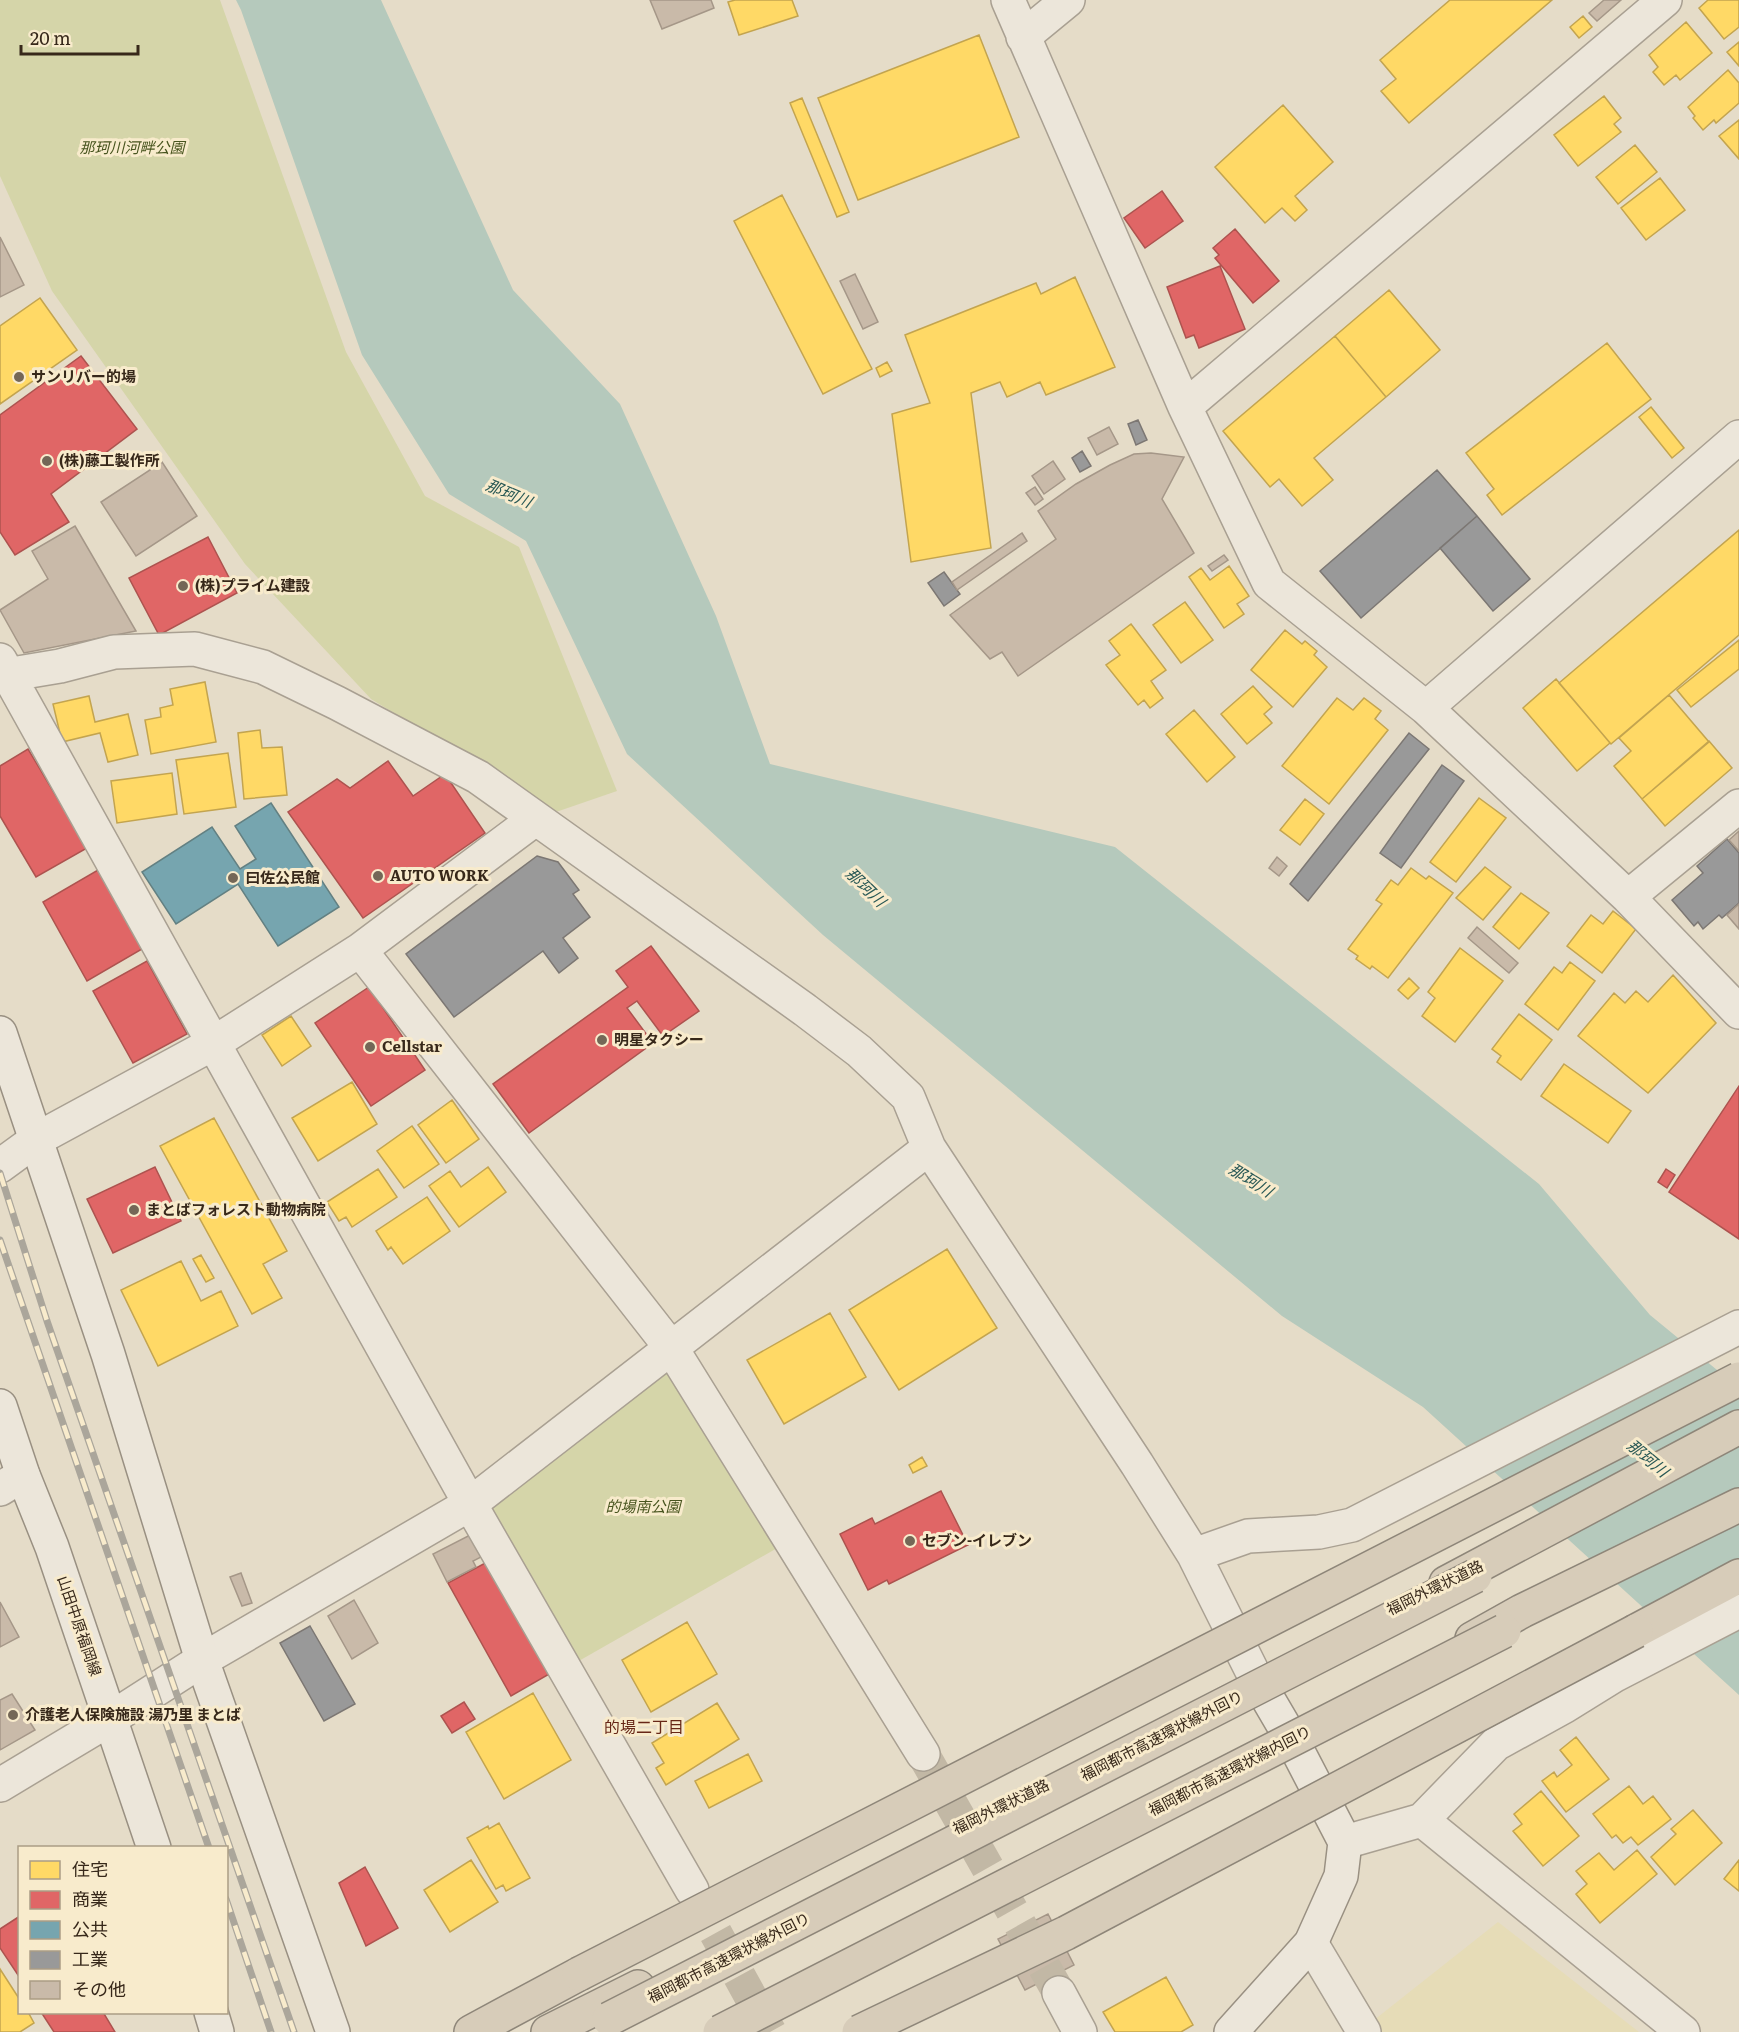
<svg xmlns="http://www.w3.org/2000/svg" width="1739" height="2032" font-family="Literata,'Noto Sans JP',serif">
  <rect width="100%" height="100%" fill="#e5dcc8"/>
  <!-- farmland -->
  <path fill="#e6dcb7" d="M1498,1922L1639,2032H1374L1369,2024Z"/>
  <!-- green -->
  <path fill="#d5d5a9" d="M0,0H220L346,352L425,496L519,547L617,791L556,812L371,699L245,564L52,291L0,176Z
    M669,1356L786,1543L570,1666L477,1506Z"/>
  <!-- water -->
  <path fill="#b5c9bc" d="M236,0H381L513,290L620,404L716,616L770,764L1115,847L1539,1184L1650,1315L1739,1388V1695L1423,1407L1282,1316L823,935L627,754L526,541L449,494L362,355L241,10Z"/>
  <!-- homes -->
  <path fill="#ffd966" stroke="#c3a44f" stroke-width="1.5" d="M735,0H792L798,16L739,35L728,2Z
    M1450,0H1552L1409,123L1381,91L1396,79L1380,60Z
    M1708,0H1739V27L1724,39L1699,8Z
    M1583,16L1592,27L1579,38L1570,27Z
    M1686,22L1712,53L1680,80L1676,75L1664,85L1653,72L1658,67L1649,55Z
    M979,35L1019,137L858,200L818,98Z
    M1739,42V66L1727,52Z
    M1728,70L1739,83V103L1716,123L1714,120L1703,130L1693,118L1695,116L1688,107Z
    M1604,96L1621,118L1614,124L1621,132L1578,166L1554,135Z
    M802,98L849,212L837,217L790,103Z
    M1283,105L1333,162L1295,196L1307,210L1295,221L1282,208L1265,223L1215,167Z
    M1739,120V159L1719,136Z
    M1635,145L1657,172L1618,204L1596,177Z
    M1660,178L1685,210L1646,240L1621,208Z
    M782,195L872,369L823,394L734,221Z
    M1075,277L1115,367L1046,395L1040,382L1007,397L1000,382L971,393L991,548L911,562L892,414L930,403L905,335L1036,283L1041,294Z
    M1389,290L1440,350L1386,397L1335,336Z
    M40,298L77,350L0,404V326Z
    M1335,336L1386,397L1314,458L1333,480L1302,506L1279,479L1270,487L1223,431Z
    M1607,343L1651,399L1502,515L1487,495L1494,489L1466,453Z
    M887,362L892,371L880,377L876,368Z
    M1651,407L1684,448L1672,458L1639,417Z
    M1739,530V635L1611,744L1559,683Z
    M1229,566L1249,596L1237,604L1244,614L1224,628L1189,577L1201,568L1210,580Z
    M1185,602L1213,640L1181,663L1153,625Z
    M1131,624L1166,670L1151,681L1163,698L1150,708L1144,700L1138,705L1106,665L1120,655L1109,641Z
    M1285,630L1302,644L1305,641L1317,651L1314,655L1327,667L1293,707L1251,670Z
    M1739,640V669L1691,707L1677,690Z
    M1556,679L1610,743L1577,771L1523,708Z
    M205,682L216,742L151,754L145,720L161,717L160,708L173,705L170,689Z
    M1253,686L1272,707L1264,714L1272,723L1247,744L1221,714Z
    M1669,695L1709,742L1642,799L1614,766L1631,751L1619,738Z
    M89,696L95,722L128,714L138,755L108,762L100,733L62,742L53,704Z
    M1337,698L1353,710L1364,698L1381,711L1375,719L1388,730L1329,804L1282,766Z
    M1194,710L1235,757L1207,782L1166,734Z
    M260,730L262,748L282,747L287,795L244,799L238,733Z
    M1709,741L1732,768L1665,826L1642,799Z
    M228,753L236,807L184,814L176,760Z
    M172,773L177,814L117,823L111,781Z
    M1479,798L1506,818L1456,882L1430,862Z
    M1305,799L1324,814L1300,845L1280,830Z
    M1485,867L1511,887L1483,920L1456,898Z
    M1411,868L1426,879L1429,876L1453,893L1388,978L1372,966L1370,969L1356,959L1358,956L1348,949L1382,904L1376,900L1391,880L1398,885Z
    M1521,893L1549,913L1519,949L1493,927Z
    M1613,911L1636,929L1602,973L1567,946L1591,915L1603,924Z
    M1460,948L1503,981L1455,1042L1422,1016L1435,998L1428,992Z
    M1570,962L1595,981L1558,1030L1525,1004L1554,967L1562,973Z
    M1673,975L1716,1023L1648,1093L1578,1036L1614,993L1625,1003L1636,991L1648,1002Z
    M1409,978L1419,988L1408,999L1398,990Z
    M1519,1014L1552,1040L1521,1080L1497,1062L1501,1056L1492,1049Z
    M291,1016L311,1046L282,1066L262,1035Z
    M1564,1064L1631,1111L1608,1143L1541,1096Z
    M352,1082L377,1124L318,1161L292,1118Z
    M452,1100L479,1139L446,1163L418,1125Z
    M214,1118L287,1251L263,1264L282,1298L252,1314L160,1146Z
    M412,1126L439,1164L404,1188L377,1151Z
    M488,1167L506,1192L459,1227L429,1186L450,1171L461,1187Z
    M378,1169L397,1197L352,1227L346,1217L339,1221L327,1202Z
    M427,1197L450,1231L403,1264L391,1247L388,1250L376,1231Z
    M947,1249L997,1328L899,1390L849,1310Z
    M201,1255L214,1278L206,1282L193,1259Z
    M181,1261L201,1301L221,1291L238,1326L158,1366L121,1290Z
    M830,1313L866,1377L784,1424L747,1360Z
    M922,1457L927,1466L913,1473L909,1465Z
    M687,1622L717,1674L651,1712L622,1660Z
    M533,1693L571,1760L504,1799L466,1732Z
    M717,1703L739,1739L666,1785L656,1768L664,1763L652,1743Z
    M1576,1737L1609,1779L1566,1812L1542,1781L1554,1772L1557,1777L1572,1765L1560,1750Z
    M748,1754L762,1781L709,1808L695,1781Z
    M1629,1786L1643,1804L1653,1796L1671,1819L1638,1845L1631,1837L1623,1843L1616,1835L1612,1838L1593,1814Z
    M1541,1791L1579,1836L1543,1866L1513,1831L1522,1824L1514,1814Z
    M1693,1810L1722,1843L1675,1885L1651,1857L1676,1834L1671,1829Z
    M499,1823L530,1878L506,1891L503,1885L496,1889L467,1838L488,1826L489,1829Z
    M1637,1850L1657,1874L1600,1923L1576,1894L1587,1884L1576,1871L1599,1853L1614,1870Z
    M471,1860L498,1902L450,1932L424,1890Z
    M1739,1860V1891L1724,1879Z
    M0,1969L20,2000V2012H28L34,2023L20,2032H0Z
    M1166,1977L1193,2025L1181,2032H1115L1103,2012Z"/>
  <!-- shops -->
  <path fill="#e06666" stroke="#ad534f" stroke-width="1.5" d="M1162,191L1183,221L1145,248L1124,218Z
    M1235,229L1279,281L1253,303L1215,258L1219,255L1213,248Z
    M1220,266L1245,329L1199,348L1194,335L1186,338L1167,287Z
    M81,356L137,429L51,494L69,522L15,555L0,532V415Z
    M208,537L237,593L159,635L129,578Z
    M28,749L87,848L36,877L0,816V766Z
    M388,761L413,796L445,774L485,833L363,918L288,812L337,779L350,788Z
    M98,870L142,949L87,981L43,902Z
    M651,946L699,1011L663,1036L637,1001L627,1008L653,1043L529,1133L493,1084L628,987L616,971Z
    M147,961L187,1034L133,1063L93,991Z
    M369,987L425,1070L371,1106L315,1023Z
    M1739,1086V1239L1669,1192Z
    M155,1167L181,1221L113,1253L87,1199Z
    M1666,1169L1675,1175L1667,1188L1658,1182Z
    M941,1491L968,1545L889,1584L887,1580L868,1590L840,1534L872,1518L875,1524Z
    M489,1561L551,1673L511,1696L448,1583Z
    M464,1702L475,1719L452,1733L441,1716Z
    M365,1867L398,1928L366,1946L339,1883Z
    M20,1916V1978L0,1948V1929Z
    M41,2012H103L115,2032H54Z"/>
  <!-- public -->
  <path fill="#76a5af" stroke="#638082" stroke-width="1.5" d="M271,803L339,907L278,946L238,884L176,924L142,872L212,827L240,869L256,859L235,826Z"/>
  <!-- industry -->
  <path fill="#999" stroke="#7c7773" stroke-width="1.5" d="M1138,420L1147,440L1136,445L1128,424Z
    M1082,451L1091,466L1080,472L1072,458Z
    M1437,470L1477,516L1361,618L1320,571Z
    M1477,516L1530,579L1493,611L1440,548Z
    M944,572L960,594L944,606L928,583Z
    M1409,733L1429,749L1308,901L1290,884Z
    M1442,765L1464,781L1401,868L1380,853Z
    M1727,839L1739,853V903L1722,918L1719,915L1703,929L1698,922L1694,926L1672,900L1703,873L1697,866Z
    M537,856L558,862L579,890L573,894L590,917L563,938L578,958L559,973L543,951L454,1017L406,954Z
    M310,1626L355,1704L324,1721L280,1643Z"/>
  <!-- building -->
  <path fill="#c9baa9" stroke="#a59788" stroke-width="1.5" d="M650,0H711L714,8L662,29Z
    M1604,0H1621L1597,21L1589,13Z
    M0,237L24,285L0,297Z
    M855,274L878,322L863,329L840,281Z
    M1109,427L1118,444L1097,455L1088,438Z
    M1151,453L1184,457L1162,499L1194,553L1018,676L1002,652L990,659L950,615L1056,539L1038,511L1076,484L1110,465L1134,454Z
    M1053,461L1065,479L1044,494L1032,476Z
    M162,462L197,516L136,556L101,502Z
    M1035,487L1043,499L1035,505L1026,493Z
    M75,526L136,631L24,653L0,610L48,579L32,551Z
    M1022,533L1027,541L957,590L952,582Z
    M1224,555L1228,560L1212,571L1208,566Z
    M1739,831V851L1729,840Z
    M1277,857L1287,866L1279,876L1269,868Z
    M1739,904V929L1727,915Z
    M1477,927L1518,963L1509,973L1468,938Z
    M474,1533L485,1555L473,1561L476,1567L447,1582L433,1554Z
    M241,1573L252,1603L242,1606L230,1577Z
    M354,1600L378,1643L352,1659L328,1616Z
    M0,1602L19,1637L0,1647Z
    M12,1694L35,1730L0,1750V1700Z
    M1048,1914L1074,1965L1025,1990L998,1939Z"/>
  <g fill="none" stroke-linecap="round" stroke-linejoin="round">
    <!-- street-tunnel -->
    <path stroke="#c2b8a5" stroke-width="33" stroke-dasharray="33 16" stroke-linecap="butt" d="M923,1754L1059,1993
      M692,1890L770,2032"/>
    <defs>
      <path id="street" d="M1008,0L1185,407L1269,583L1426,708L1628,897L1739,1012
        M1023,37L1068,0
        M1185,407L1665,0
        M0,660L470,1504L692,1890
        M0,676L60,666L114,652L195,649L263,667L337,703L478,777L805,1010L859,1051L908,1097L929,1148L1137,1464L1194,1555L1254,1675
        M1426,708L1739,437
        M1628,897L1739,806
        M360,950L672,1349L923,1754
        M0,1166L37,1139L214,1043L360,950L535,819
        M0,1489L23,1475
        M1194,1555L1248,1536L1319,1532L1352,1525L1739,1327
        M0,1785L110,1719L202,1660L470,1504L929,1148
        M1422,1820L1683,2032
        M1345,1842L1422,1820L1496,1744L1565,1706L1615,1675L1739,1611
        M1311,1943L1364,2032
        M1059,1993L1080,2032"/>
      <path id="secondary" d="M0,1033L108,1354L202,1660L333,2032
        M0,1406L23,1475L52,1547L154,1848
        M211,2012L217,2032
        M1231,2032L1311,1943L1341,1876L1345,1842L1291,1738L1254,1675"/>
      <path id="highway" d="M1446,1583L1739,1427
        M1636,1631L1739,1576
        M1472,1639L1522,1611L1739,1505
        M471,2032L579,1974
        M548,2032L638,1987"/>
    </defs>
    <!-- street casing -->
    <use href="#street" stroke="#a9a092" stroke-width="36"/>
    <!-- secondary casing -->
    <use href="#secondary" stroke="#999082" stroke-width="36"/>
    <!-- highway casing -->
    <use href="#highway" stroke="#8e8679" stroke-width="36"/>
    <!-- street -->
    <use href="#street" stroke="#ece6da" stroke-width="33"/>
    <!-- secondary -->
    <use href="#secondary" stroke="#ece6da" stroke-width="33"/>
    <!-- highway -->
    <use href="#highway" stroke="#d7ccb9" stroke-width="33"/>
    <defs>
      <path id="rail" d="M0,1173L47,1321L294,2032
        M0,1240L209,1848
        M226,1899L271,2032"/>
    </defs>
    <!-- rail casing -->
    <use href="#rail" stroke="#aba69b" stroke-width="7"/>
    <!-- rail -->
    <use href="#rail" stroke="#f8ebcc" stroke-width="4.5" stroke-dasharray="14" stroke-linecap="butt"/>
    <defs>
      <path id="highway-bridge" d="M579,1974L1739,1379
        M609,2019L1475,1576
        M720,2032L1504,1631
        M859,2032L1066,1933L1636,1631"/>
    </defs>
    <!-- highway-bridge casing -->
    <use href="#highway-bridge" stroke="#8e8679" stroke-width="36" stroke-linecap="butt"/>
    <!-- highway-bridge -->
    <use href="#highway-bridge" stroke="#d7ccb9" stroke-width="33"/>
  </g>
  <!-- markers -->
  <g fill="#746757" stroke="#f8ebcc" stroke-width="2">
    <circle cx="19" cy="377" r="6"/>
    <circle cx="47" cy="461" r="6"/>
    <circle cx="183" cy="586" r="6"/>
    <circle cx="378" cy="876" r="6"/>
    <circle cx="233" cy="878" r="6"/>
    <circle cx="602" cy="1040" r="6"/>
    <circle cx="370" cy="1047" r="6"/>
    <circle cx="134" cy="1210" r="6"/>
    <circle cx="910" cy="1541" r="6"/>
    <circle cx="13" cy="1715" r="6"/>
  </g>
  <g text-anchor="middle" stroke-width="6" stroke-linejoin="round" paint-order="stroke">
    <!-- park labels -->
    <g font-size="15" font-style="italic" fill="#48551f" stroke="#f8ebcc">
      <text x="132" y="153">那珂川河畔公園</text>
      <text x="643" y="1512">的場南公園</text>
    </g>
    <!-- poi labels -->
    <g font-size="15" font-weight="bold" fill="#37281a" stroke="#f8ebcc" text-anchor="start">
      <text x="31" y="382">サンリバー的場</text>
      <text x="59" y="466">(株)藤工製作所</text>
      <text x="195" y="591">(株)プライム建設</text>
      <text x="390" y="881">AUTO WORK</text>
      <text x="245" y="883">曰佐公民館</text>
      <text x="614" y="1045">明星タクシー</text>
      <text x="382" y="1052">Cellstar</text>
      <text x="146" y="1215">まとばフォレスト動物病院</text>
      <text x="922" y="1546">セブン-イレブン</text>
      <text x="25" y="1720">介護老人保険施設 湯乃里 まとば</text>
    </g>
    <!-- street labels -->
    <g font-size="15" fill="#37281a" stroke="#f8ebcc">
      <text transform="translate(1435 1588) rotate(-26)" y="5">福岡外環状道路</text>
      <text transform="translate(79 1626) rotate(71)" y="5">山田中原福岡線</text>
      <text transform="translate(1162 1736) rotate(-27)" y="5">福岡都市高速環状線外回り</text>
      <text transform="translate(1230 1771) rotate(-27)" y="5">福岡都市高速環状線内回り</text>
      <text transform="translate(1001 1807) rotate(-26)" y="5">福岡外環状道路</text>
      <text transform="translate(729 1958) rotate(-27)" y="5">福岡都市高速環状線外回り</text>
    </g>
    <!-- water labels -->
    <g font-size="16" font-style="italic" fill="#285855" stroke="#f8ebcc">
      <text transform="translate(509 493) rotate(23)" y="6">那珂川</text>
      <text transform="translate(866 887) rotate(44)" y="6">那珂川</text>
      <text transform="translate(1251 1180) rotate(32)" y="6">那珂川</text>
      <text transform="translate(1648 1458) rotate(40)" y="6">那珂川</text>
    </g>
    <!-- neighbourhood labels -->
    <g font-size="16" fill="#672717" stroke="#f8ebcc">
      <text x="644" y="1733">的場二丁目</text>
    </g>
  </g>
  <!-- legend -->
  <rect x="18" y="1846" width="210" height="168" fill="#f8ebcc" stroke="#ab9d85" stroke-width="1.5"/>
  <rect x="30" y="1861" width="30" height="18" fill="#ffd966" stroke="#ab9d85" stroke-width="1.5"/>
  <text x="72" y="1876" font-size="18" fill="#37281a">住宅</text>
  <rect x="30" y="1891" width="30" height="18" fill="#e06666" stroke="#ab9d85" stroke-width="1.5"/>
  <text x="72" y="1906" font-size="18" fill="#37281a">商業</text>
  <rect x="30" y="1921" width="30" height="18" fill="#76a5af" stroke="#ab9d85" stroke-width="1.5"/>
  <text x="72" y="1936" font-size="18" fill="#37281a">公共</text>
  <rect x="30" y="1951" width="30" height="18" fill="#999999" stroke="#ab9d85" stroke-width="1.5"/>
  <text x="72" y="1966" font-size="18" fill="#37281a">工業</text>
  <rect x="30" y="1981" width="30" height="18" fill="#c9baa9" stroke="#ab9d85" stroke-width="1.5"/>
  <text x="72" y="1996" font-size="18" fill="#37281a">その他</text>
  <!-- scale -->
  <path d="M21 45v9h117v-9" fill="none" stroke="#37281a" stroke-width="3"/>
  <text x="30" y="45" font-size="18" fill="#37281a" stroke="#f8ebcc" stroke-width="4.5" paint-order="stroke">20 m</text>
</svg>
